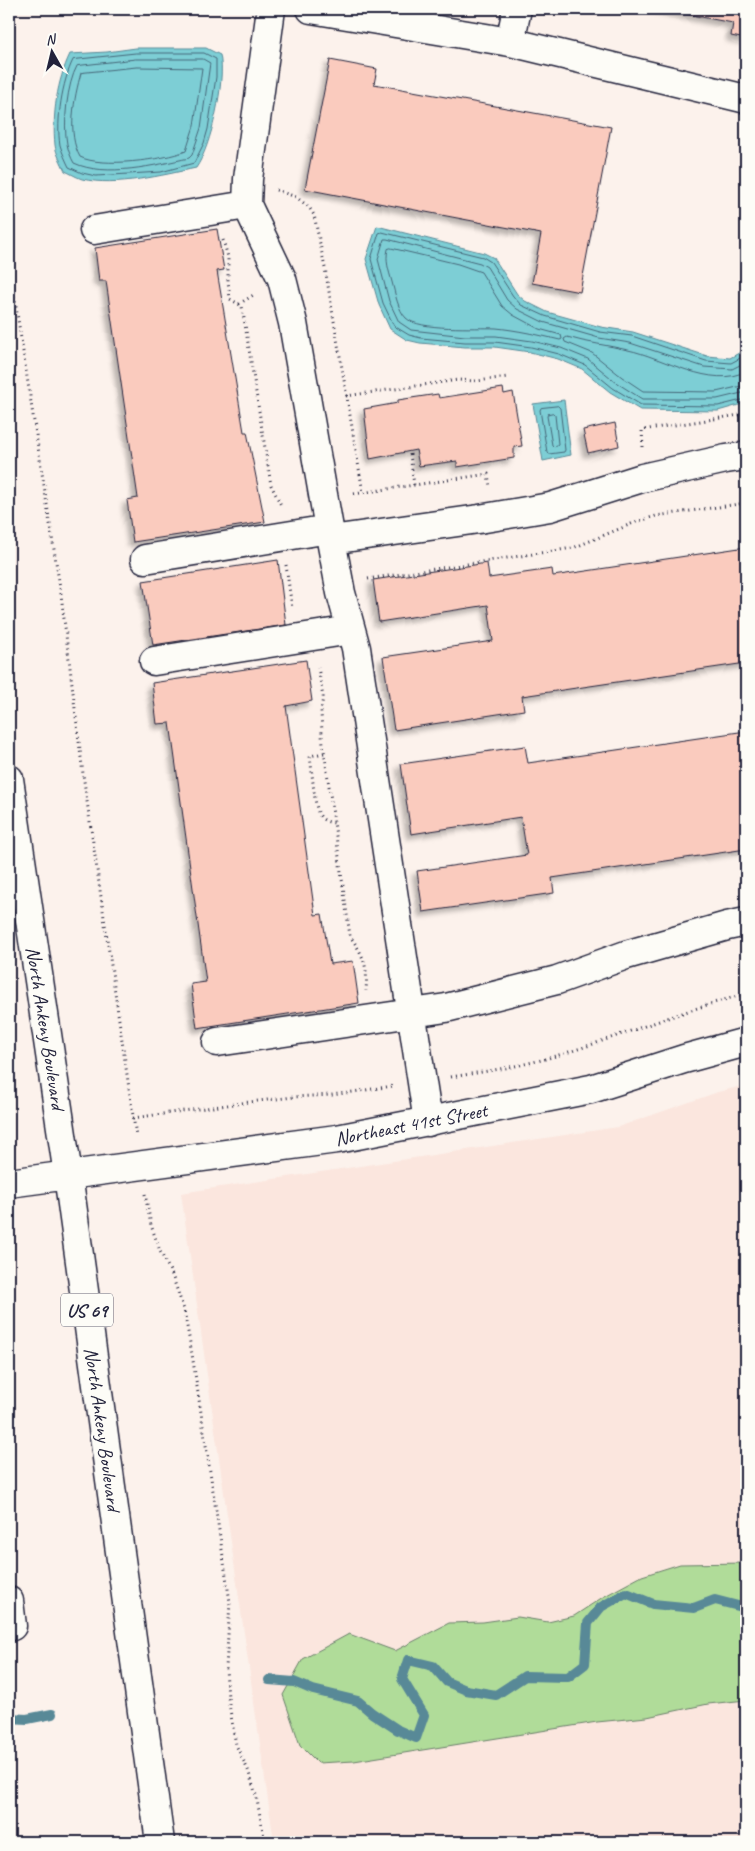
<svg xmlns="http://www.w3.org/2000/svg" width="755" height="1851" font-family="Caveat,sans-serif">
  <defs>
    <filter id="shadow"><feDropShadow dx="-4.5" dy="4.5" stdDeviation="2.5" flood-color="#0004"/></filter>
  </defs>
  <rect width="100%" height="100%" fill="#fcf2ec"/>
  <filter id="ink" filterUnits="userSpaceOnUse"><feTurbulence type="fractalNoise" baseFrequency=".02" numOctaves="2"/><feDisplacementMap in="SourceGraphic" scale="10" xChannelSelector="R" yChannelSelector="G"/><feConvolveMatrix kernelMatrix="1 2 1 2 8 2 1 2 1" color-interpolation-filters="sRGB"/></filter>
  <g filter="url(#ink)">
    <!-- built -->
    <path fill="#fbe6de" d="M746,1085V1842H274L181,1193L618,1127L718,1092Z"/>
    <!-- green -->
    <path fill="#b0dc99" stroke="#697f6a" d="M746,1563V1700L708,1704L647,1717L597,1722L354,1761L318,1763L300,1745L283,1695L303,1659L349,1634L395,1651L449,1623L483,1622L518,1617L548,1622L574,1616L603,1597L642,1576L680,1564Z"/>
    <!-- water -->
    <path fill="#7dced5" stroke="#598997" d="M136,48H206L220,55C226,80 211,147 196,168C163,175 116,187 82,179C76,177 70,173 65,171C62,163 56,154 55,145C52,115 57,81 70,54L107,52Z
      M377,226L484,253L494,258L517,294L525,301L547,312L601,327L633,332L707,356L730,358L746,349V403L718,411L640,410L610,392L582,369L558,359L530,352L495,347H465L420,343L407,340L390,329L379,305L366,259Z
      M564,400L571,455L543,461L533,404Z"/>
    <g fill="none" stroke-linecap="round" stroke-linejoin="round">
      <!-- shore -->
      <path stroke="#466779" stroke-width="1" d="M136,53H204L216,59V77L208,129L204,143L194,163L161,172L96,176L82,173L69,167C66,161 62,152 60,145C56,121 62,82 73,60Z
        M136,59H203L210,63L201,128L192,155L189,158C156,165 106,178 74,163C71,158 68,150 67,144C63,124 67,84 77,66Z
        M137,67L202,68L194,126L186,151C163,160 102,168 80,157C67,134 74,98 81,73Z
        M391,248L458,264L481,272L502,306L513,315L539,329L561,335L562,339L560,340C539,335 517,330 496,328C476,327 419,331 406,318C398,310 395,293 392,282C389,271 385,261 388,249Z
        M746,355L731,363L706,361L632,336L600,332L545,316L521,305L513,296L491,262L483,257L382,232L379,233L371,259L383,303L394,326L409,335L421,338L465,342H495L531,347L559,354L585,365L613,388L641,405L718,406L746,399
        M746,362L732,369L704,367L630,343L599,338L543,322L517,309L507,300L487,267L480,263L387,239H384L378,259L389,301L399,322L411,330L465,336H496L532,341L561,348L588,359L617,383L642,399H717L746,392
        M746,371C712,390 663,357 628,350C607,345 587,343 567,337L564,339L565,342L592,353L622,377L643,391L716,392L746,385
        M558,406L560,408L565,450L564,452L549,454L547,452L540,410L541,408Z
        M553,413L555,415L558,444L554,447L552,445L547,416L548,414Z"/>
      <!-- stream -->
      <path stroke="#598997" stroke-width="10" d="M269,1680L294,1682L313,1690L358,1701L372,1713L398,1730L416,1738L424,1715L402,1679L408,1660L433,1666L447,1682L466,1690L496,1695L525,1676L568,1677L585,1664L588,1623L601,1607L626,1593L653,1604L694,1608L715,1600L746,1608
        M9,1718L27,1719L52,1714"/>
    </g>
    <!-- building -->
    <path fill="#facbbe" stroke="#22223b" filter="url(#shadow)" d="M659,9H746V39L731,36L733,23Z
      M330,60L377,69L374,84L611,127L580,292L532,283L541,234L305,189Z
      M217,229L224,270L217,271L244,432H247L265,522L133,542L127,500L138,498L106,281H99L95,248Z
      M503,388L504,394L513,392L522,446L514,447V458L457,467V461L419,466L416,450L370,459L364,409L398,403V400L438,394L439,398Z
      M615,423L619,446L588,453L583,430Z
      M746,547V663L522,696L524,710L394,730L383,657L493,641L488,605L379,622L373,580L487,563L489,578L552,569L553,576Z
      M278,560L286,625L153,645L143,581Z
      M306,660L312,701L286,706L315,915L322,914L330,964L353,961L359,1003L197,1028L191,984L206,982L170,723L157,724L152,683Z
      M746,731V849L552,878L554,893L423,912L417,871L527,855L521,817L411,834L401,764L525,746L528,763Z"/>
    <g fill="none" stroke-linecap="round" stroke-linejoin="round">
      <defs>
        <path id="minor" d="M271,9L248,179L247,205L282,279L293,323L331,540L341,593L356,648L428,1122
          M311,9L510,42L746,99
          M510,42L517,9
          M94,230L247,205
          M331,540L479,519L550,507L642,478L726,459L746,456
          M145,559L329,529
          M154,661L351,630
          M217,1042L446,1008L557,980L626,955L727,926L746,922
          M9,1183L337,1139L591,1089L684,1059L746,1042
          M9,1601L12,1626H9"/>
        <path id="major" d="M9,779L68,1175L160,1842"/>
      </defs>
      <!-- minor casing -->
      <use href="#minor" stroke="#22223b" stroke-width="31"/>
      <!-- major casing -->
      <use href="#major" stroke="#22223b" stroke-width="31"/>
      <!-- path -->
      <path stroke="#22223b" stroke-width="3" stroke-dasharray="1 4" stroke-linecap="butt" d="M276,190L296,197L309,207L314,215L325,268L363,492
        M223,240L228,257V281L230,299L242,306L271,485L282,507
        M9,262L61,594L83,774L136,1136
        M239,304L255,294
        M346,396L458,380L477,381L508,377
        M643,447L642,430L746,414
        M410,454L414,485
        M354,494L488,474L490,487
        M286,565L292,608
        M368,579L573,548L636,522L656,516L746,503
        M318,667L323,697L321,710L322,736L350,936C364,956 368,966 366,991
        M324,753L310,756C312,767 314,809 320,816C323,821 329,822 334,823
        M451,1077C483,1072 515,1067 545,1059C613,1040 678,1011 746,994
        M133,1118L249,1102L294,1097L332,1095L393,1086
        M145,1194L151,1225L160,1251L172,1275L184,1310L192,1354L230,1602L226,1668L228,1698L236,1745L248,1770L256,1795L265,1842"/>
      <!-- minor -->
      <use href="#minor" stroke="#fdfcf7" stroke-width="28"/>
      <!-- major -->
      <use href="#major" stroke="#fdfcf7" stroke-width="28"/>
    </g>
  </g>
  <g text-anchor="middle" stroke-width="4" stroke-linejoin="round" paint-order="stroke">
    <!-- shield labels -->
    <rect fill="#fdfcf7" stroke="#646373" stroke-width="1" x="61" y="1293.5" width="52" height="33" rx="4"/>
    <g font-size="19" font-weight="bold" fill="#22223b">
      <text x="87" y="1317">US 69</text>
    </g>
    <!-- street labels -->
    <g font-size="20" fill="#22223b" stroke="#fdfcf7">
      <text transform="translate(46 1028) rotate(81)" y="7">North Ankeny Boulevard</text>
      <text transform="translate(411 1124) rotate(-11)" y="7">Northeast 41st Street</text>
      <text transform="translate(103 1429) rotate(82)" y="7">North Ankeny Boulevard</text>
    </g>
  </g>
  <!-- margin -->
  <rect width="755" height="1851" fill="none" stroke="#fdfcf7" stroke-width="30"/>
  <rect x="15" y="15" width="725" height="1821" fill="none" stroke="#22223b" stroke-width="2" filter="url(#ink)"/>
  <!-- north arrow -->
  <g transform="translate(52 52) rotate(352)" stroke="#fdfcf7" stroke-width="4" paint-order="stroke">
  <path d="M0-4L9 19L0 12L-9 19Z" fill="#22223b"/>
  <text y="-8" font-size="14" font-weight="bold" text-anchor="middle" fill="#22223b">N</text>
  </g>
</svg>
